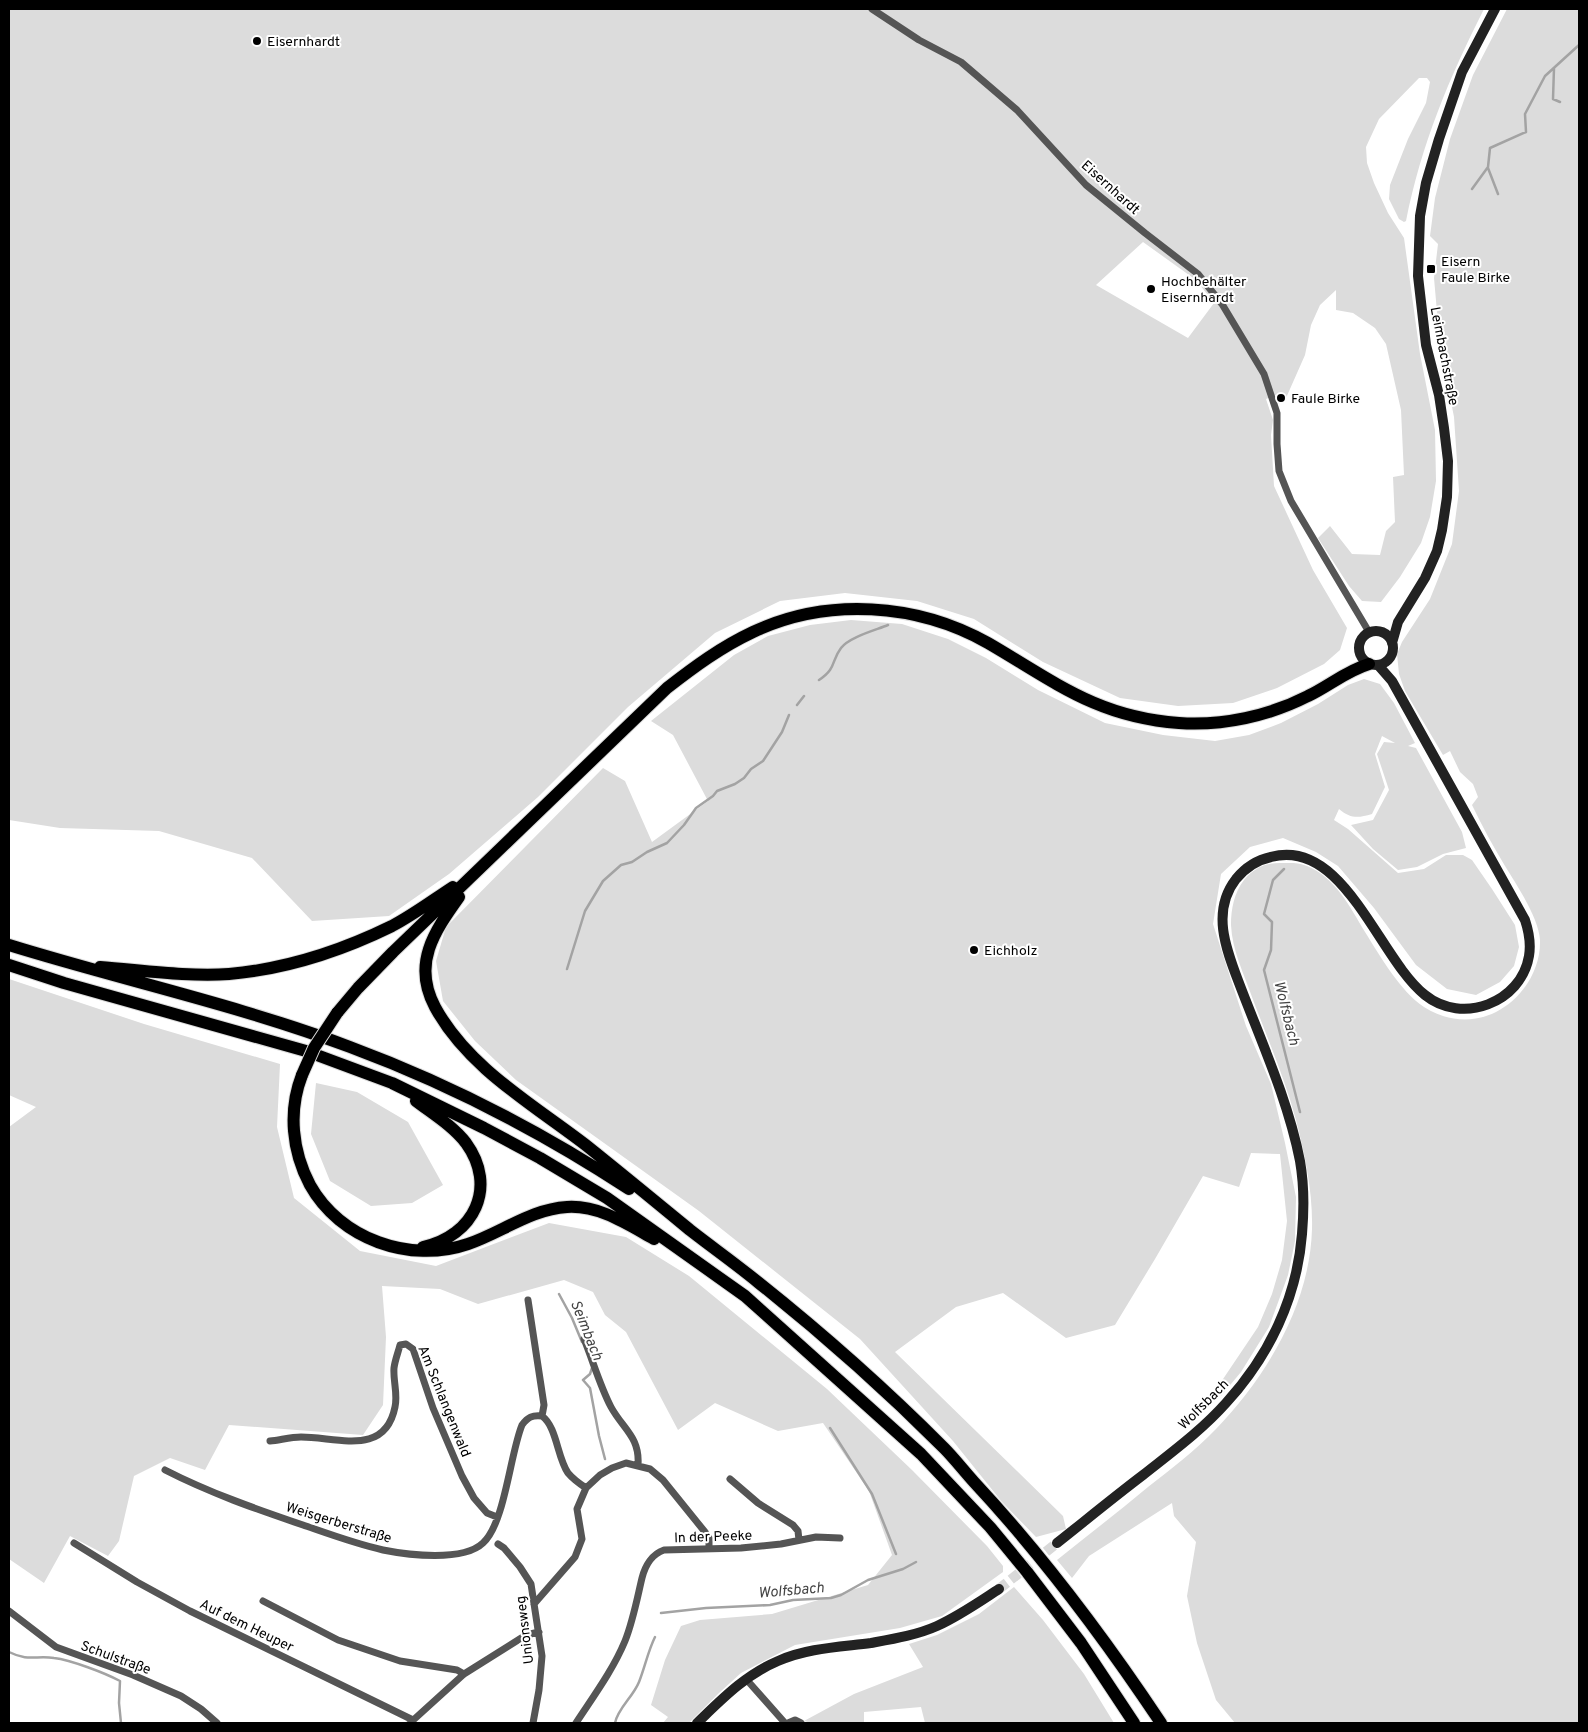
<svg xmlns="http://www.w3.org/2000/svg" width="1588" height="1732" font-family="Overpass,sans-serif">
  <rect width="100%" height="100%" fill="#fff"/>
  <!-- green -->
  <path fill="#dcdcdc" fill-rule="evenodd" d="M9,9H1484C1449,78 1421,145 1406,221L1404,222L1399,219L1389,199L1390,185L1408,139L1426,103L1430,82L1427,78H1419L1379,119L1366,147L1367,163L1374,183L1388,213L1404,238L1420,354L1435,430L1436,481L1430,517L1421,543L1400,577L1381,602L1362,601L1349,586L1318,538L1330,526L1352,554L1380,555L1386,531L1395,522L1393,477L1404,475L1401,410L1386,344L1375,328L1353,313L1336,310V290L1320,305L1311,325L1305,355L1286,398L1276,395L1266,399L1273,420L1271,435L1274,486L1313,570L1347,628L1340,650L1324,664L1277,688L1233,703L1178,706L1120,698L1043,662L974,619L917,601L845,593L780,601L715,633L628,707L538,797L449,874L389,916L312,921L252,858L159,831L60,828L9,820ZM1143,242L1196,280L1214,303L1188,338L1096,285Z
    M1507,9H1579V1723H1235L1216,1700L1197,1643L1187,1596L1196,1542L1174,1516L1172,1503L1089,1556L1072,1578L1057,1560C1087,1536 1118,1512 1148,1487C1171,1469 1195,1451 1216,1429C1267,1376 1310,1304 1312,1229C1313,1193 1305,1155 1296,1120C1285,1079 1267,1037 1252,997C1244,974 1232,950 1231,925C1231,909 1234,893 1244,880C1254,868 1265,863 1280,863C1289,863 1298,862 1307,866C1335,877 1350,907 1365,932C1380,956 1400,991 1424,1007C1446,1021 1472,1024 1496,1012C1522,999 1541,970 1540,940C1539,918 1516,884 1505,866C1493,846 1482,826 1472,805L1478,797L1473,784L1460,772L1450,751L1443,755L1405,691L1399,674L1397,654L1402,642L1430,599L1452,544L1459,491L1454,417L1440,346L1434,278L1438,244L1430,236L1435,198L1450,139L1473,75Z
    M851,620L902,624L948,639L986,658L1038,690L1105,723L1163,735L1215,741L1249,735L1281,723L1318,704L1348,685L1364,679L1380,684L1394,703L1415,743L1408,746L1416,748L1462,832L1466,848L1443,854L1417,867L1398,870L1373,849L1351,825L1373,820L1389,790L1377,754L1384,742L1395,743L1382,736L1375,754L1385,787L1372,814C1358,818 1351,819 1339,809L1334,820L1348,829L1398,873L1424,869L1446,855H1463L1472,860L1492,889L1515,925L1519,947L1514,966L1500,982L1476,995L1447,989L1416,965L1374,908L1338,866L1316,852L1283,838L1250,847L1221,874L1213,924L1246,1026L1271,1084L1285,1143L1296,1197L1295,1241L1288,1275L1280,1297L1269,1327L1241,1372L1221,1396L1219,1385L1258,1327L1272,1294L1282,1260L1287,1221L1280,1154L1251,1153L1239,1187L1203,1176L1155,1259L1115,1325L1066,1338L1003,1293L956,1307L895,1352L1063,1516L1066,1529L1036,1537L1002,1502L953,1441L860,1339L699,1211L516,1080L475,1041L443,1001L436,961L446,927L603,768L625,781L652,842L708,801L673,735L651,721L734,655L768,636L810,625Z
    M9,979L144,1024L280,1064L277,1127L294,1198L360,1251L436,1266L549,1223L626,1237L689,1276L827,1389L912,1470L987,1546L1003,1566V1572L942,1616L900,1628L795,1645L741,1673L719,1693L689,1723H663L668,1717L651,1705L665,1660L681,1626L700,1620L772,1614L868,1585L892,1555L869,1491L823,1423L778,1431L715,1403L678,1430L626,1332L605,1315L593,1292L564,1280L478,1304L440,1289L382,1286L386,1337L383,1405L363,1435L229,1425L205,1470L170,1458L134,1476L119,1541L108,1556L70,1536L44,1583L9,1559V1127L36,1107L9,1095Z
    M316,1083L357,1092L408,1122L443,1185L412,1203L371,1206L330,1181L311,1134Z
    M1014,1587L1043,1620L1084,1674L1114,1723H925L921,1707L864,1712V1723H811L804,1721L854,1694L923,1667L909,1644L937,1635L979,1614Z"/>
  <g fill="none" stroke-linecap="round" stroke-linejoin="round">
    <!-- stream -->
    <path stroke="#a3a3a3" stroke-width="2.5" d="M1554,68L1553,99L1560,102
      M1488,168L1498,194
      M1472,189L1488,167L1490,148L1526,132L1525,114L1545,76L1579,45
      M819,680C837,668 831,661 841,648C849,637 876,630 888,625
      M797,705L804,696
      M1284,869L1273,880L1264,914L1272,922L1271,950L1264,970L1300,1112
      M567,969L585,911L603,881L621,865L632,862L647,852L667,843L684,825L696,808L713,796L717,791L735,784L744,778L751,769L763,761L782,732L789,715
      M559,1294L572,1318L582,1342
      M592,1368L590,1374L583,1380L590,1388L599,1436L605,1459
      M830,1428L872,1494L896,1554
      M661,1613L706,1608L770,1605L793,1600L831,1598L841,1595L868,1580L903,1569L916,1562
      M9,1652C29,1662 36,1655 54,1658C71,1660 105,1673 120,1681L119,1703L121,1723
      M615,1723C618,1708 633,1697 639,1682C645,1667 648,1651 655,1637"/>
    <!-- secondary-tunnel -->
    <path stroke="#d9d9d9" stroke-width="10" stroke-dasharray="10 5" stroke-linecap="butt" d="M999,1589L1057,1543"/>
    <defs>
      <path id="highway" d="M459,897C434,932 412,964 435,1007C468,1068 534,1105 587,1146C622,1174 656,1202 690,1230C713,1248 736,1264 759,1283C823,1334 885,1389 944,1448C954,1458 964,1471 974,1482C1043,1556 1105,1639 1161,1723
        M9,945C122,980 239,1005 350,1047C447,1083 542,1132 629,1189
        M9,965L64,983L306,1051L392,1083L484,1128L540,1158L607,1198L745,1296L921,1454L990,1527L1027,1572L1081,1643L1134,1723
        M100,967C141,970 188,977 229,974C286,969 341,951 392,926C413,915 433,900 453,887
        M337,1013L358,988L393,952L667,688C694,667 721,647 753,632C827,597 917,603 988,643C1055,682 1097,717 1179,723C1223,726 1269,716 1308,696C1329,686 1346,671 1369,664
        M302,1075C288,1111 292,1151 310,1185C340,1239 410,1264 468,1244C501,1233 531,1209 567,1207C599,1205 627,1224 654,1239
        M416,1101C433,1114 453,1126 466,1143C498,1187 474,1236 423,1247"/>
    </defs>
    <!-- highway casing -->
    <use href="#highway" stroke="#dbdbdb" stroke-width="14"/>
    <!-- street -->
    <path stroke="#555" stroke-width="7" d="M872,9L919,40L961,62L1017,110L1086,185L1145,233L1198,274L1222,304L1264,374L1277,413V444L1279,471L1291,501L1369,632
      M528,1300L544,1405L542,1416
      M584,1339C593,1361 600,1386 611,1407C623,1429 640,1437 638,1465
      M542,1416C557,1427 557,1457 568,1473C573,1479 580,1484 586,1488
      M270,1441C280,1440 291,1437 301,1437C337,1437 385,1457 395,1407C398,1394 393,1381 394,1368C395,1360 398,1353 400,1345L406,1344L413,1349L433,1408L462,1476L474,1498L487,1513L497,1517
      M165,1470C210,1493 256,1509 303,1525C329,1534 356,1544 383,1550C408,1555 463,1562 483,1543C505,1523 510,1454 522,1425C528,1417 532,1415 542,1416
      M730,1479L758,1503L793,1525L798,1531L799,1540
      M74,1543L137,1582L190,1611L413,1720
      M498,1544L504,1548L520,1567L531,1584L542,1656L539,1690L533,1723
      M263,1601L338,1640L400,1661L457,1670L464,1674
      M534,1604L575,1557L582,1539L577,1509L586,1488L600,1475L612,1468L626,1463L650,1469L663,1480L705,1532L709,1538V1549
      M9,1611L56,1647L133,1675L181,1696L201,1709L217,1723
      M746,1679L785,1723
      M410,1723L464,1674L526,1635L539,1632
      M576,1723C593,1697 613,1670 625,1641C633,1621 637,1599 642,1578C645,1566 652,1554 664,1550L741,1548L781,1544L816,1537L840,1538
      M788,1723L795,1720L801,1723"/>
    <!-- secondary -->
    <path stroke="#222" stroke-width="10" d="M1359 648a17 17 0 1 1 34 0a17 17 0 1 1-34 0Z
      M1392,643L1398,622L1425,578L1437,551L1442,530L1447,497L1448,461L1444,428L1439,395L1426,345L1418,276L1420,216L1426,183L1439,139L1462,72L1495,9
      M1057,1543C1086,1520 1114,1497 1143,1475C1172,1452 1202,1430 1226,1403C1269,1356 1297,1298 1302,1234C1304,1211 1304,1184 1300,1161C1288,1100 1261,1041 1239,983C1226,949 1211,911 1236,879C1245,868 1257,860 1271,857C1344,837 1379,959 1425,995C1462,1025 1521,1003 1529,956C1531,944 1529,932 1525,920L1392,681L1378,665
      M697,1723C722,1699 745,1675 778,1661C807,1648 840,1647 871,1643C893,1639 917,1635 937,1626C959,1616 979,1602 999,1589"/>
    <!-- highway -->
    <use href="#highway" stroke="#000" stroke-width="12"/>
    <defs>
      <path id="highway-bridge" d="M302,1075L314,1048L337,1013"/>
    </defs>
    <!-- highway-bridge casing -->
    <use href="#highway-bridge" stroke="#dbdbdb" stroke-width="14" stroke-linecap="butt"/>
    <!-- highway-bridge -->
    <use href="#highway-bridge" stroke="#000" stroke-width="12"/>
  </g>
  <!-- markers -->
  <g fill="#000" stroke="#fff" stroke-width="2">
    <circle cx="257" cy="41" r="5"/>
    <rect x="1426" y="264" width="10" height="10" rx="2.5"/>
    <circle cx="1151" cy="289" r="5"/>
    <circle cx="1281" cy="398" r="5"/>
    <circle cx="974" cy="950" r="5"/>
  </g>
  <g text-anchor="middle" stroke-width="4" stroke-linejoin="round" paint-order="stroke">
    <!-- poi labels -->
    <g font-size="14" fill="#000" stroke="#fff" text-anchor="start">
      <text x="267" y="46">Eisernhardt</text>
      <text x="1441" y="266">Eisern<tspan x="1441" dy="16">Faule Birke</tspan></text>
      <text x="1161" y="286">Hochbehälter<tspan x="1161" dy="16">Eisernhardt</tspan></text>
      <text x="1291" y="403">Faule Birke</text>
      <text x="984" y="955">Eichholz</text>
    </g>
    <!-- street labels -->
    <g font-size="14" fill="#000" stroke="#fff">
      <text transform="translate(1111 187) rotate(42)" y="5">Eisernhardt</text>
      <text transform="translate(1445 356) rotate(79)" y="5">Leimbachstraße</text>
      <text transform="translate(445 1401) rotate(68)" y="5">Am Schlangenwald</text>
      <text transform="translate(1203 1404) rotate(-45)" y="5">Wolfsbach</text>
      <text transform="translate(339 1522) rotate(17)" y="5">Weisgerberstraße</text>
      <text transform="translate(713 1536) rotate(-2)" y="5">In der Peeke</text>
      <text transform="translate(247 1625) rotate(26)" y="5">Auf dem Heuper</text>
      <text transform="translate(524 1630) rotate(-97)" y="5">Unionsweg</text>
      <text transform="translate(116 1657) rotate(20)" y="5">Schulstraße</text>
    </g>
    <!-- water labels -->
    <g font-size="15" font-style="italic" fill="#444" stroke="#fff">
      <text transform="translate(1287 1013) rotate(76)" y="5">Wolfsbach</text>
      <text transform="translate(587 1330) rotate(68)" y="5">Seimbach</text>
      <text transform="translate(791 1590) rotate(-5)" y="5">Wolfsbach</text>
    </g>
  </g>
  <!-- border -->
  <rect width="1588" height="1732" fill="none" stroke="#000000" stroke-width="20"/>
</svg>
